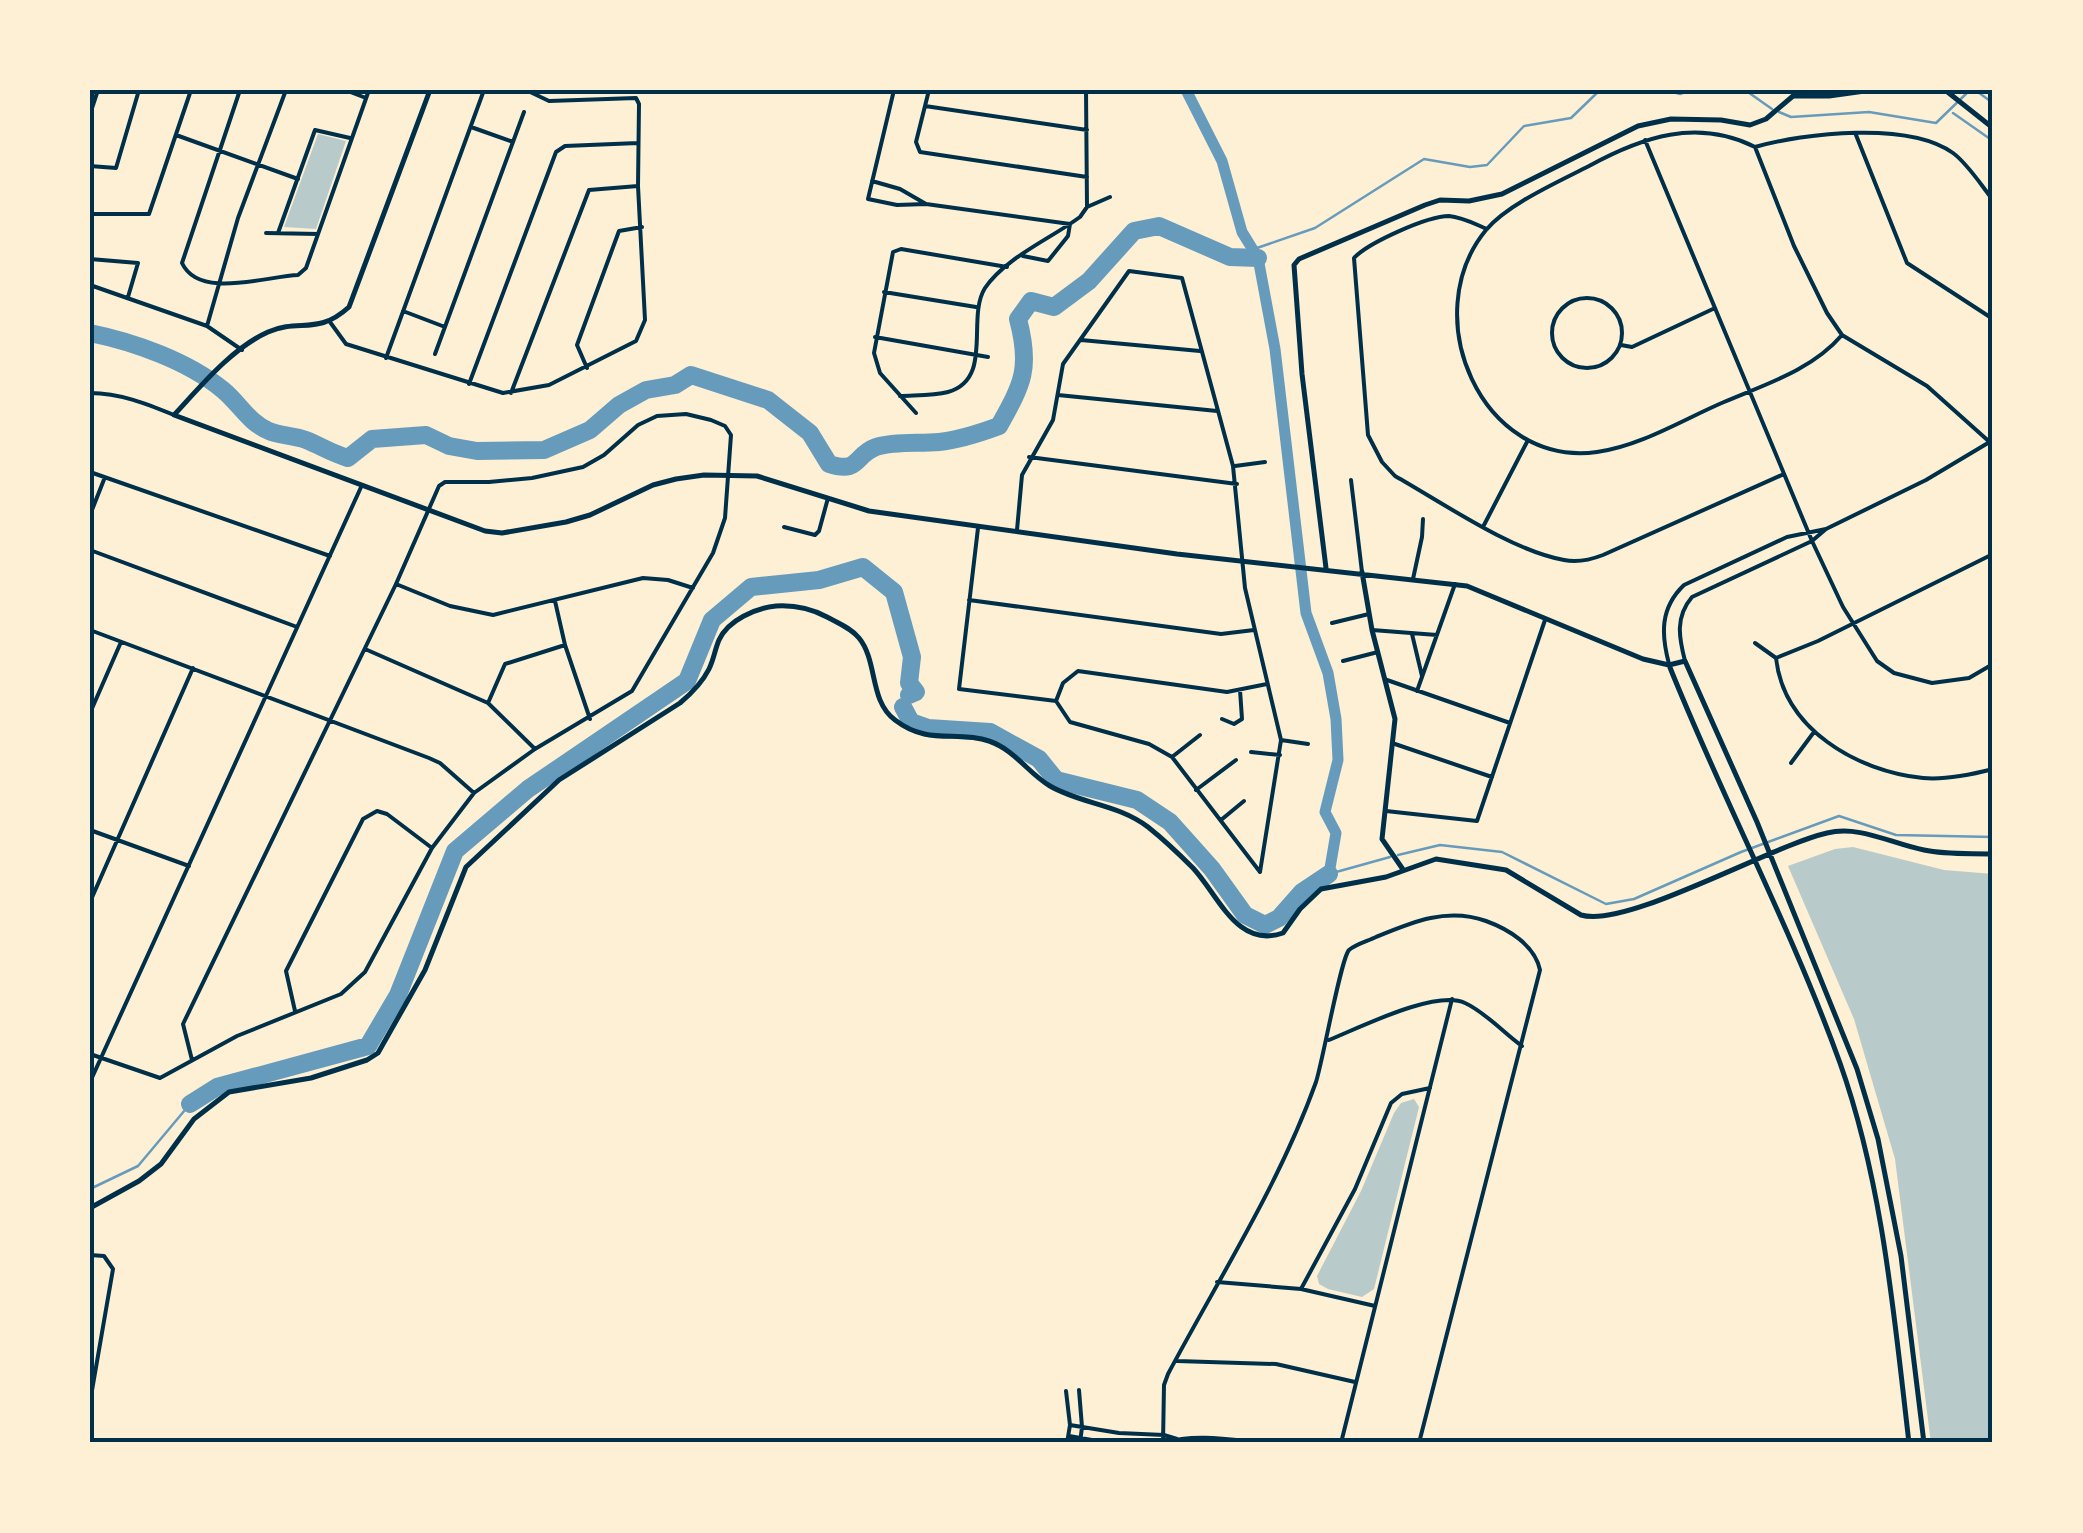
<svg xmlns="http://www.w3.org/2000/svg" width="2083" height="1533" font-family="Barlow,sans-serif">
  <rect width="100%" height="100%" fill="#fdf0d5"/>
  <!-- green -->
  <path fill="#b9caca" d="M318,134L346,141L316,229L284,227Z
    M1853,847L1944,870L1993,874V1443H1931L1895,1159L1854,1019L1788,866L1835,849Z
    M1414,1099L1419,1107L1374,1289L1362,1297L1328,1289L1319,1284L1317,1276L1361,1191L1394,1113L1401,1103Z"/>
  <g fill="none" stroke-linecap="round" stroke-linejoin="round">
    <!-- stream -->
    <path stroke="#669bbc" stroke-width="2.5" d="M1665,90L1680,94L1691,90
      M1745,90L1772,109
      M1975,90L1993,103
      M1779,112L1791,117L1869,112L1936,123L1970,90
      M1953,113L1993,141
      M1254,249L1315,228L1424,159L1470,167L1487,165L1524,126L1571,118L1600,90
      M1398,855L1440,845L1502,852L1606,904L1634,899L1741,852L1839,816L1896,835L1993,837
      M1329,874L1390,857
      M90,1189L138,1166L190,1104"/>
    <!-- canal -->
    <path stroke="#669bbc" stroke-width="11" d="M1186,90L1222,161L1242,232L1258,258L1275,349L1306,613L1328,673L1336,719L1338,760L1325,812L1336,833L1329,874"/>
    <!-- river -->
    <path stroke="#669bbc" stroke-width="18" d="M90,333C134,342 188,361 223,390C239,403 249,423 269,431C280,436 294,435 306,440C321,446 331,453 348,458L372,439L426,435L449,446L477,451L544,450L590,430L619,405L646,390L675,385L691,375L768,400L810,433L829,464C860,474 854,455 876,447C896,441 918,444 939,442C959,440 980,433 999,426C1023,383 1031,368 1018,319L1031,301L1054,307L1089,281L1134,231L1159,226L1230,257L1258,258
      M903,707L911,722L928,728L990,732L1039,759L1056,780L1137,800L1170,822L1212,869L1245,915L1265,925L1279,918L1302,892L1329,874
      M190,1104L217,1087L368,1046L398,995L455,851L528,789L687,681L712,620L751,587L819,580L863,567L894,592L912,657L909,683L916,692L909,695"/>
    <!-- minor -->
    <path stroke="#003049" stroke-width="4" d="M240,90L182,263C199,300 267,276 298,275L306,268L369,90
      M345,90L366,98
      M894,90L868,199L897,205L926,204L1070,224L1068,236L1048,261L1023,256
      M929,90L916,142L920,152L1087,177
      M1086,90L1087,207
      M925,106L1087,130
      M90,114L98,90
      M471,127L513,142
      M176,135L298,179
      M1856,135L1907,263L1993,319
      M1645,140L1812,541L1843,607L1877,661L1894,673L1932,683L1969,678L1993,664
      M1755,147L1794,246L1827,313L1842,335L1927,386L1993,445
      M90,166L116,168L139,90
      M872,181L900,189L926,204
      M90,214H149L191,90
      M1487,229C1475,224 1462,217 1449,216C1427,216 1368,243 1354,258L1368,435L1382,462L1395,476C1443,503 1512,551 1564,560C1578,563 1590,560 1603,555L1784,474
      M266,233L318,234
      M278,233L315,130L350,138
      M90,259L138,263L128,297
      M90,285L207,326L242,350
      M884,292L976,307
      M1552 333a35 35 0 1 1 70 0a35 35 0 1 1-70 0Z
      M403,311L445,327
      M330,322L346,344L503,393L549,385L636,341L645,320L638,186L639,104L636,98L549,101L526,90
      M207,326L238,218L286,90
      M1842,335C1812,370 1766,384 1724,402C1684,419 1641,446 1597,452C1481,468 1416,315 1486,230C1508,204 1558,182 1589,166C1642,137 1697,118 1755,147C1804,133 1909,121 1953,153C1968,164 1981,185 1993,200
      M875,337L988,357
      M1081,340L1200,351
      M1621,345L1632,347L1715,308
      M435,354L524,112
      M386,358L484,90
      M587,368L577,345L619,231L642,227
      M469,384L556,152L565,146L638,143
      M90,393C120,393 147,404 174,415
      M511,393L589,190L638,186
      M1058,395L1217,411
      M900,396C915,395 933,396 948,392C994,379 966,318 985,288C1005,258 1050,239 1080,217L1087,207L1110,197
      M916,413L880,373L874,353L893,252L901,249L1007,267
      M1029,457L1237,484
      M1235,466L1265,462
      M90,472L330,556
      M1351,480L1362,572
      M90,515L105,477
      M1484,525L1528,440
      M784,527L815,535L819,531L828,498
      M978,528L959,689L1056,701
      M1017,530L1022,475L1053,420L1063,364L1129,271L1182,278L1233,466L1245,588L1281,740L1260,872
      M90,550L297,627
      M1413,579L1422,537L1423,519
      M396,584L450,606L493,615L643,578L668,580L693,588
      M969,600L1221,634L1254,630
      M555,601L565,645L590,719
      M1332,623L1369,614
      M90,630L429,758L440,763L474,793
      M1372,630L1437,635
      M1412,634L1422,676
      M1755,643L1776,658
      M365,649L488,703L535,749
      M1776,658C1784,729 1856,771 1923,778C1946,780 1970,775 1993,769
      M1776,658L1818,641L1993,554
      M1343,661L1378,652
      M1685,661C1679,638 1675,617 1692,597L1812,541L1826,529L1926,480L1993,440
      M1669,664C1661,634 1660,608 1684,585L1787,537L1826,529
      M1387,680L1510,723
      M1417,691L1455,584
      M1056,701L1070,722L1149,744L1172,757L1260,872
      M1056,701L1063,683L1078,671L1227,692L1267,684
      M488,703L505,664L565,645
      M90,713L121,642
      M1222,719L1234,724L1242,719L1240,690
      M1281,740L1308,744
      M1395,744L1492,777
      M1251,752L1280,755
      M1172,757L1200,735
      M1791,763L1814,732
      M1196,790L1236,760
      M1386,811L1477,821L1545,620
      M1221,820L1244,801
      M90,830L189,866
      M90,902L193,668
      M295,1011L286,971L363,819L377,811L387,814L432,848
      M1329,1040C1359,1028 1436,989 1465,1003C1485,1012 1504,1033 1522,1046
      M90,1054L160,1078L237,1036L341,994L365,972L432,848L474,793L535,749L632,691L713,553L725,518L731,435L725,426L711,420L686,414L657,416L638,425L604,455L583,467L532,478L489,482H445L439,486L396,584L183,1024L192,1060
      M90,1082L362,485
      M90,1255L104,1256L113,1269L90,1402
      M1217,1282L1301,1289L1375,1306
      M1301,1289L1355,1189L1391,1103L1402,1094L1430,1088
      M1177,1361L1276,1364L1355,1382
      M1079,1390L1082,1427L1080,1443
      M1066,1391L1070,1425L1067,1443
      M1070,1425L1119,1433L1164,1435L1177,1439
      M1069,1436L1109,1443
      M1163,1443L1164,1385L1168,1374C1219,1278 1279,1185 1316,1082C1323,1060 1341,958 1349,950C1356,944 1368,941 1376,937C1412,922 1447,907 1486,921C1508,929 1535,945 1540,970L1419,1443
      M1165,1443C1194,1433 1232,1440 1262,1443
      M1341,1443L1452,999"/>
    <!-- tertiary -->
    <path stroke="#003049" stroke-width="5" d="M430,90L349,307C317,336 300,318 268,332C232,348 200,387 174,415L485,531L502,533L566,522L590,515L653,485L676,479L704,475L757,476L869,511L1177,554L1467,586L1643,659L1669,665L1685,661L1757,822L1857,1069L1878,1139L1901,1256L1924,1443
      M1945,90L1993,128
      M1326,568L1302,374L1294,265L1299,259L1425,205L1440,200L1469,201L1502,194L1638,126L1671,119L1721,120L1750,125L1766,119L1793,96H1829L1872,90
      M1362,572L1372,630L1395,719L1382,839L1402,868
      M1669,665C1722,798 1791,927 1840,1063C1883,1184 1894,1316 1909,1443
      M90,1208L139,1181L161,1164L194,1119L229,1092L311,1078L367,1060L378,1053L425,970L466,867L559,780L680,703C692,693 702,683 709,669C714,659 715,649 719,640C728,620 756,608 776,606C793,605 812,609 827,617C838,623 851,628 859,638C878,661 869,701 895,720C929,746 955,730 989,741C1015,750 1028,773 1050,786C1081,804 1118,804 1148,827C1163,839 1179,854 1193,868C1219,896 1237,949 1283,933L1300,909L1321,889L1386,877L1436,859L1506,870L1581,915C1626,929 1770,846 1827,833C1860,825 1892,844 1924,850C1947,855 1970,853 1993,854"/>
  </g>
  <!-- border -->
  <rect width="2083" height="1533" fill="none" stroke="#fdf0d5" stroke-width="185"/>
  <rect x="92" y="92" width="1898" height="1348" fill="none" stroke="#003049" stroke-width="4"/>
</svg>
